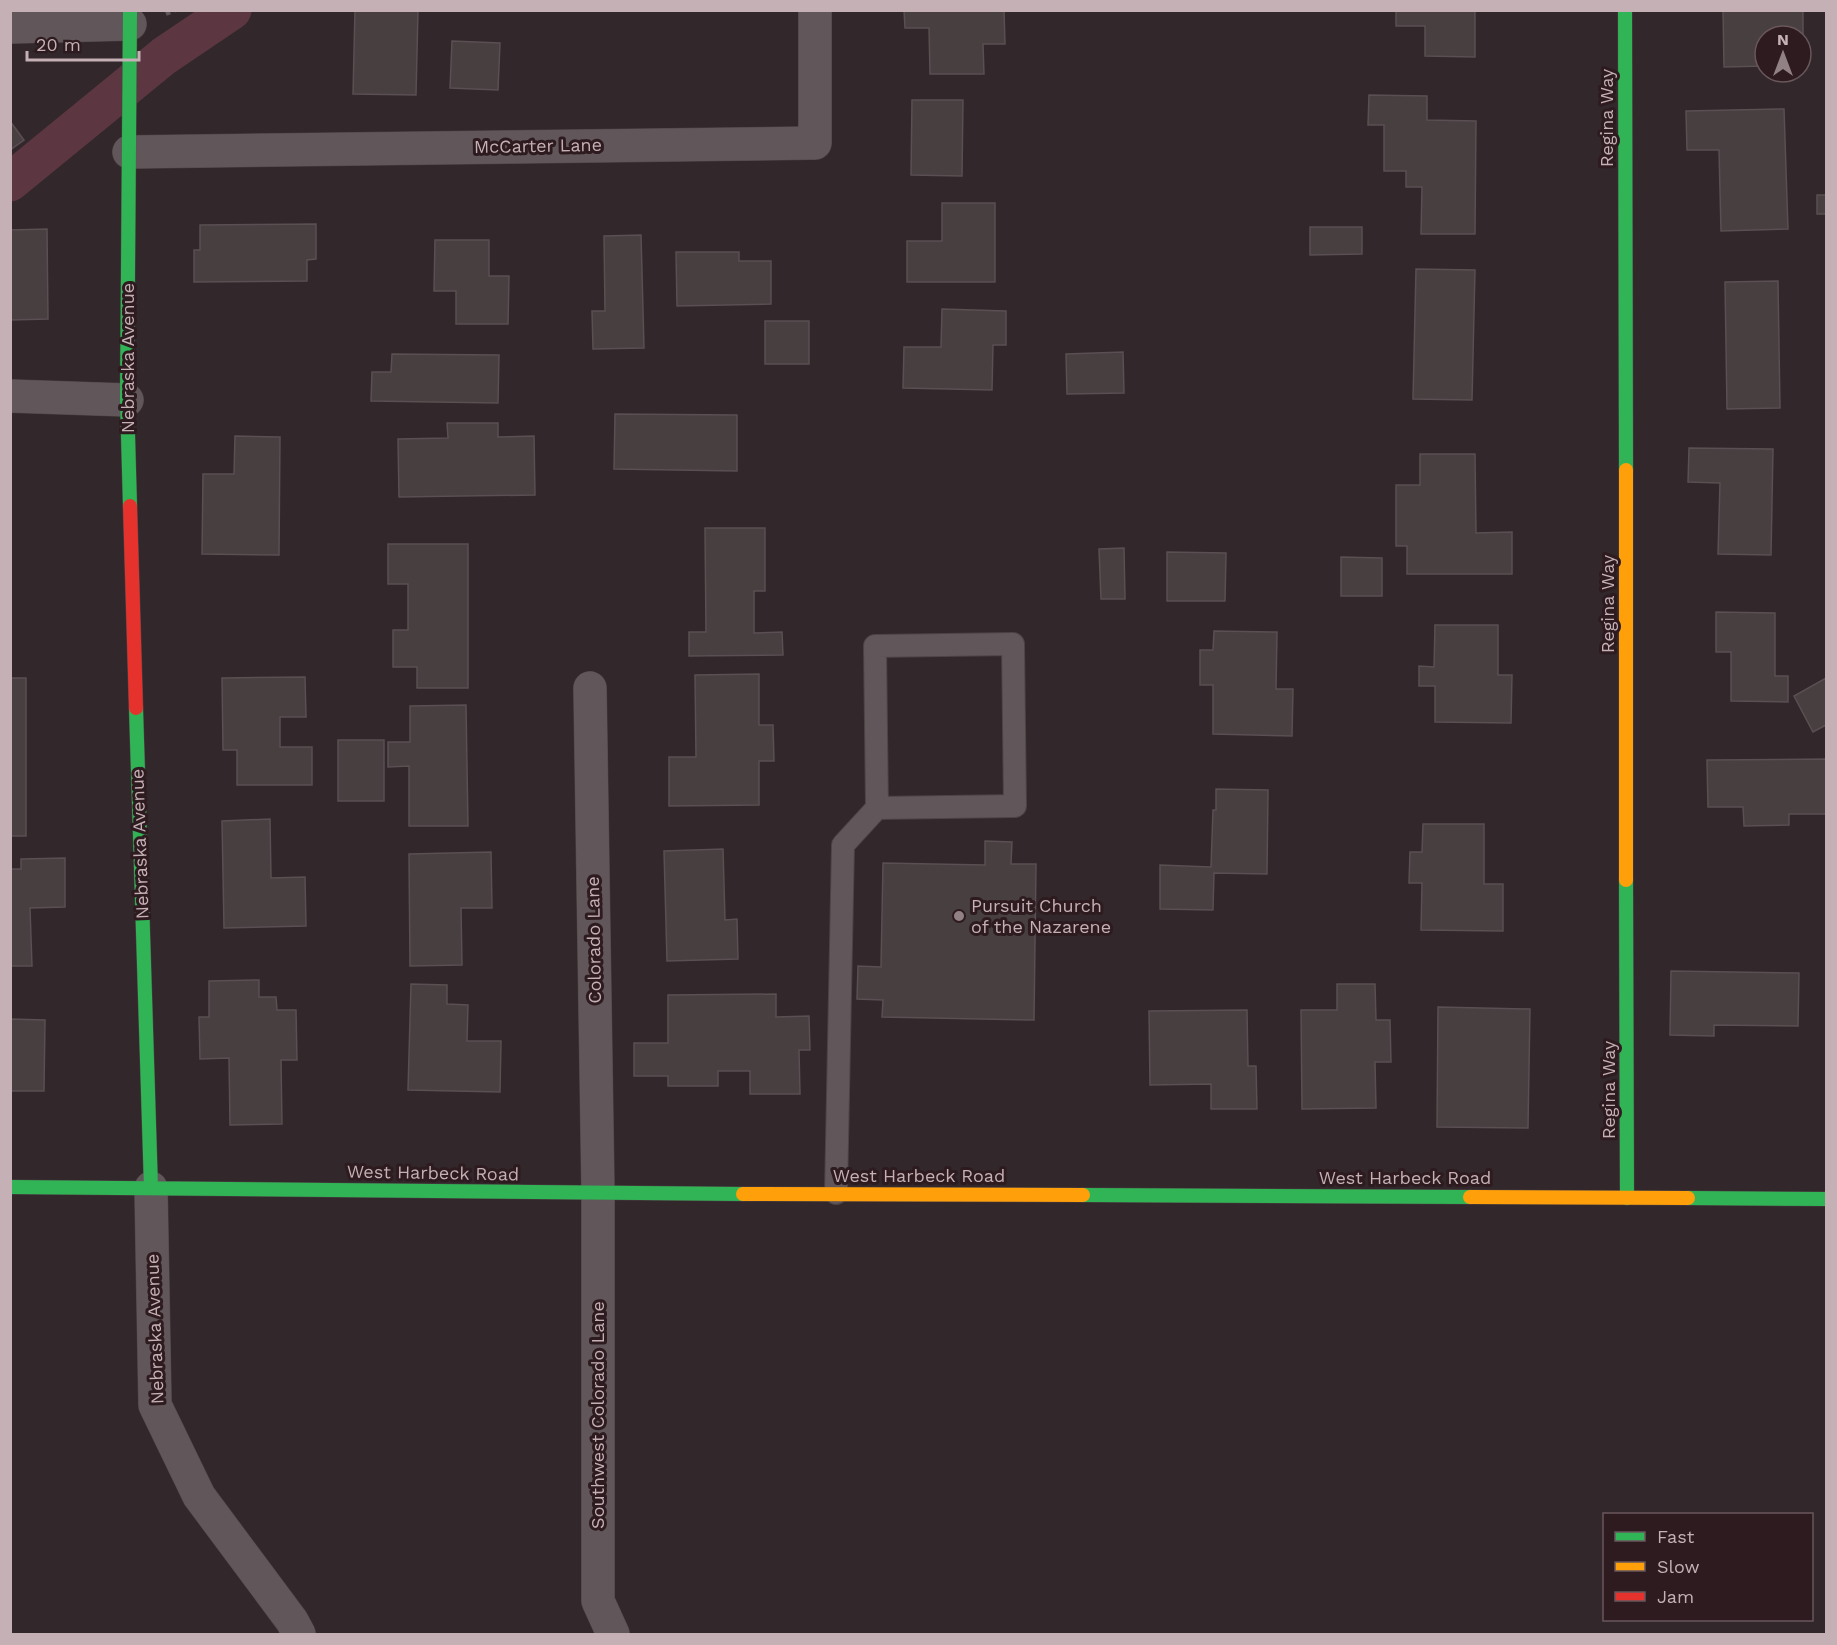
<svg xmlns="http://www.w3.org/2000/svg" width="1837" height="1645" font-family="'Work Sans',sans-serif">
  <rect width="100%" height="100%" fill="#32272a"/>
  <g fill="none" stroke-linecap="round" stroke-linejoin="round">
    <!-- canal -->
    <path stroke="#5c3741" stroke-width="39" d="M10,182L164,56L232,10"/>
  </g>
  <!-- building -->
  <path fill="#483f41" stroke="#5a4f52" stroke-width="1.5" d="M355,10H418L416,95L353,94Z
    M904,10H1004L1005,44H983L984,74H930L929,28H905Z
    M1396,10H1475V57L1425,56V26H1396Z
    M1723,10H1803V41H1801V36H1765V66L1724,67Z
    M452,41L500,43L498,90L450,88Z
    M1369,95L1427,96V120L1476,121L1475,234H1421L1422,187H1406V171H1384V125H1368Z
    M912,100H963L962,176L911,175Z
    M1784,109L1788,229L1721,231L1719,150H1687L1686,111Z
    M10,121L24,140L10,150Z
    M1817,195H1826V214H1817Z
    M942,203H995V282H907V241H942Z
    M316,224V259L307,260V281L194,282V250H200V225Z
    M1310,227H1362V254L1310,255Z
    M47,229L48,319L10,320V230Z
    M641,235L644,348L593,349L592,311H605L604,236Z
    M435,240H489V276H509L508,324H456V291H434Z
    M676,252H739V261H771V304L677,306Z
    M1416,269L1475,270L1472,400L1413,399Z
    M1778,281L1780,408L1727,409L1725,282Z
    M942,309L1006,311V345H993L992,390L903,388L904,347H941Z
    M765,321H809V364H765Z
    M1123,352L1124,393L1067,394L1066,354Z
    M392,354L499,355L498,403L371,401L372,372H391Z
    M615,414L737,415V471L614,469Z
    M447,423H498V437L534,436L535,495L399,497L398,439L448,438Z
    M235,436L280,437L279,555L202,554L203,474H234Z
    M1689,448L1773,449L1771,555L1718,554L1720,483L1688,482Z
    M1420,454H1475L1476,533L1512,532V574H1407V546H1396V485H1420Z
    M705,528H765V591H754V633L782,632L783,655L689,656V632H706Z
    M388,544H468V688H417V667H393V630H408V584H388Z
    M1124,548L1125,599H1101L1099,549Z
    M1167,552L1226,553L1225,601H1167Z
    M1341,557L1382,558V596H1341Z
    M1716,612L1775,613V676H1788V702L1731,701V652H1716Z
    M1435,625H1498V675H1512L1511,723L1435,722V686H1419V666L1434,667Z
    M1214,631L1277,632L1276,689H1293L1292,736L1213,734V685H1200V650H1213Z
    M759,674V725H773L774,761H759V805L669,806V757H696L695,675Z
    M305,677L306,717H280V747H312V785H237V750H223L222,678Z
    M10,678H26V836H10Z
    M1826,678V725L1813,732L1794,696Z
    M466,705L468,826H409V766L388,767V742H410V706Z
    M338,740H384V801H338Z
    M1826,759V814H1789V825L1744,826L1743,807H1708L1707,760Z
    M1216,789L1268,790L1267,874L1214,873L1213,910L1160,909V865L1211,867L1213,810H1216Z
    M270,819L271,878L305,877L306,926L224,928L222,821Z
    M1423,824H1484V884H1503V931L1421,930L1422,883H1409L1410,852H1422Z
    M985,841L1012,842L1011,864H1036L1034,1020L882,1017L883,1000L857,999L858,966L881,967L883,863L985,865Z
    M723,849L725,920L737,919L738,959L667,961L664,851Z
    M491,852L492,908H461L462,965L410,966L409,854Z
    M65,858V907L30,908L32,966H10V869H21V859Z
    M1671,971L1799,973L1798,1026L1714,1025V1036L1670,1035Z
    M259,980V997H276L277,1010H296L297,1060H281L282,1124L230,1125L229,1058L200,1059L199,1017H209V981Z
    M411,984L447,985V1004L468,1005L467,1041H501L500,1092L408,1090Z
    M1337,984H1375L1376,1020H1390L1391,1062H1375L1376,1108L1302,1109L1301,1010H1337Z
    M776,994V1017L809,1016L810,1050H799L800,1094H750V1071H718V1086H668V1076H634V1043H668V995Z
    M1438,1007L1530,1009L1528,1128L1437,1127Z
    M1247,1010L1248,1066H1256L1257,1109H1211V1084L1150,1085L1149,1011Z
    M10,1019L45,1020L44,1091H10Z"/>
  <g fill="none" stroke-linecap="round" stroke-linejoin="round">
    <defs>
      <path id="lane" d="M836,1193L843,845L877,808L1015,806L1013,644L875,646L877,808"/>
      <path id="street" d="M10,27L130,24
        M129,152L815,143V10
        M10,396L127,400
        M590,688L598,1193V1601L613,1634
        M151,1188L155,1405L199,1496L292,1621L299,1634"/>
      <path id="fast" d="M130,10L127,400L130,506
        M1625,10L1626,470
        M136,708L151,1188
        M1626,880L1627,1198
        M10,1187L743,1194
        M1083,1195L1470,1197
        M1688,1198L1826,1199"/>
      <path id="slow" d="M1626,470V880
        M743,1194L1083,1195
        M1470,1197L1688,1198"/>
      <path id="jam" d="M130,506L136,708"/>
    </defs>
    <!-- lane casing -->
    <use href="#lane" stroke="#4c4345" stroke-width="24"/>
    <!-- street casing -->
    <use href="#street" stroke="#4c4345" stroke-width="34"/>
    <!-- fast casing -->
    <use href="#fast" stroke="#4c4244" stroke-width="15"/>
    <!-- slow casing -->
    <use href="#slow" stroke="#4c4244" stroke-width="15"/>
    <!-- jam casing -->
    <use href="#jam" stroke="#4c4244" stroke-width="15"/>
    <!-- path -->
    <path stroke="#5f5659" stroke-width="4" stroke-dasharray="4.5 4.5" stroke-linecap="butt" d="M166,14L176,10"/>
    <!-- lane -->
    <use href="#lane" stroke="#61575a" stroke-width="22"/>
    <!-- street -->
    <use href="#street" stroke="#61575a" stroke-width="33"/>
    <!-- fast -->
    <use href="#fast" stroke="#30b455" stroke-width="14"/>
    <!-- slow -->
    <use href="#slow" stroke="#ff9f0a" stroke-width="14"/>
    <!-- jam -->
    <use href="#jam" stroke="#e5322d" stroke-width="14"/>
  </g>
  <!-- markers -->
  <circle fill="#918084" stroke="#2d1b20" stroke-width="2" cx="959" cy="916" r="6"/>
  <g text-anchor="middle" stroke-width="6" stroke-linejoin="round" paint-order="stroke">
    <!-- street labels -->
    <g font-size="18" fill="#c4b0b5" stroke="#2d1b20">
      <text transform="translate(1607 118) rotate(-90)" y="6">Regina Way</text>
      <text transform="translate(538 146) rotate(-1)" y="6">McCarter Lane</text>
      <text transform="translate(128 358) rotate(-90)" y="6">Nebraska Avenue</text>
      <text transform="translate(1608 604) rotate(-90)" y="6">Regina Way</text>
      <text transform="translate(140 844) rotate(-92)" y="6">Nebraska Avenue</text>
      <text transform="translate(594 940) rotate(-91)" y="6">Colorado Lane</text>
      <text transform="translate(1609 1090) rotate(-90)" y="6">Regina Way</text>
      <text transform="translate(433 1173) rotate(1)" y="6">West Harbeck Road</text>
      <text x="919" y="1182">West Harbeck Road</text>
      <text x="1405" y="1184">West Harbeck Road</text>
      <text transform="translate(155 1329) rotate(-92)" y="6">Nebraska Avenue</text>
      <text transform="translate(598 1415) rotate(-90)" y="6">Southwest Colorado Lane</text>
    </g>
    <!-- poi labels -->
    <g font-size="18" fill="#c4b0b5" stroke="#2d1b20" text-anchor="start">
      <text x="971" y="912">Pursuit Church<tspan x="971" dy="21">of the Nazarene</tspan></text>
    </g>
  </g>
  <!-- border -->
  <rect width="1837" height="1645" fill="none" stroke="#c4b0b5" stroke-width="24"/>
  <!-- legend -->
  <rect x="1603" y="1513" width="210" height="108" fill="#2d1b20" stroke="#69575c" stroke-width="1.5"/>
  <rect x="1615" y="1532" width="30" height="9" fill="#30b455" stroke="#69575c" stroke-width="1.5"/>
  <text x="1657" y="1543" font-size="18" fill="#c4b0b5">Fast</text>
  <rect x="1615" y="1562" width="30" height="9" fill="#ff9f0a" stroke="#69575c" stroke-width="1.5"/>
  <text x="1657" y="1573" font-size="18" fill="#c4b0b5">Slow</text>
  <rect x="1615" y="1592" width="30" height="9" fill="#e5322d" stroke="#69575c" stroke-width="1.5"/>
  <text x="1657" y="1603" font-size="18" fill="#c4b0b5">Jam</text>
  <!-- north arrow -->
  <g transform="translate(1783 54)"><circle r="28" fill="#2d1b20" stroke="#69575c" stroke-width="1.5"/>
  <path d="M0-4.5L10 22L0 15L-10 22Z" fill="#918084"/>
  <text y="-9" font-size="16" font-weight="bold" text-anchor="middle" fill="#c4b0b5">N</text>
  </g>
  <!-- scale -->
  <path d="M27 51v9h112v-9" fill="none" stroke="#c4b0b5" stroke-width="3"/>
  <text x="36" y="51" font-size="18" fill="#c4b0b5" stroke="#2d1b20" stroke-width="4.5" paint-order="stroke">20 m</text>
</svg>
